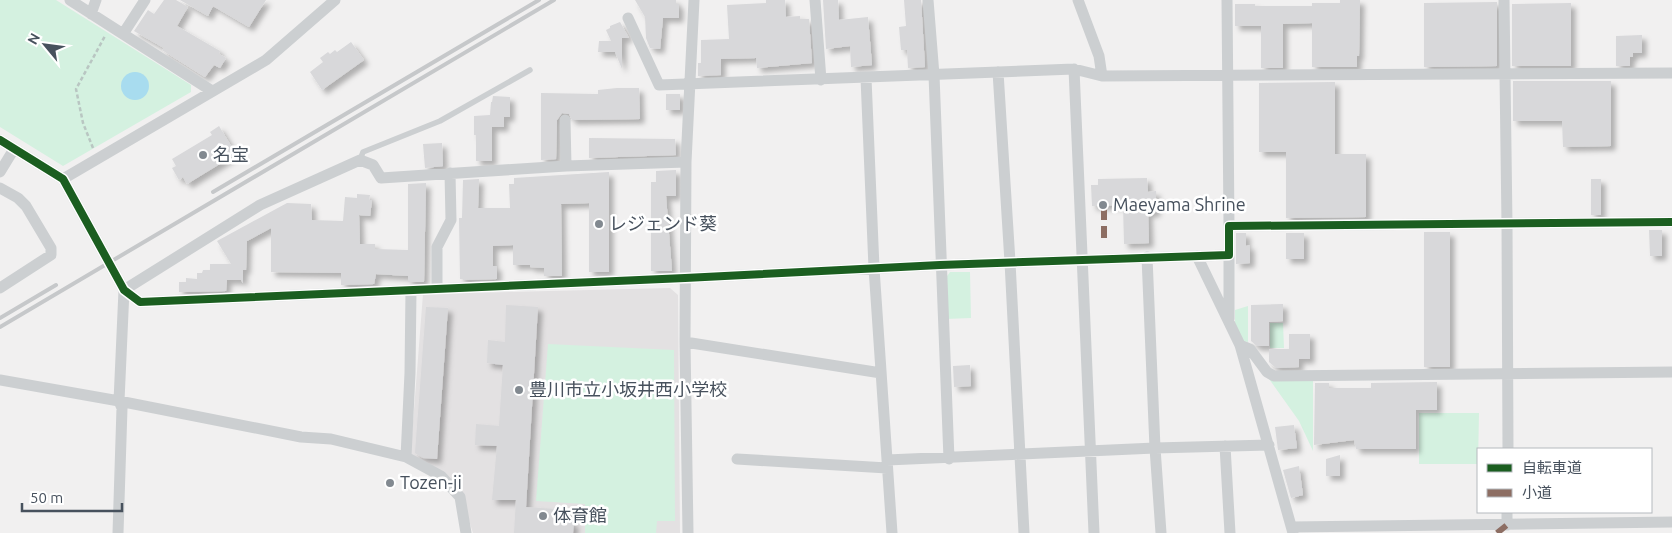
<svg xmlns="http://www.w3.org/2000/svg" width="1672" height="533" font-family="Ubuntu,'Noto Sans JP',sans-serif">
  <defs>
    <filter id="shadow"><feDropShadow dx="4.5" dy="4.5" stdDeviation="2.5" flood-color="#0004"/></filter>
  </defs>
  <rect width="100%" height="100%" fill="#f1f0f0"/>
  <!-- education -->
  <path fill="#e3e1e2" d="M670,288L678,295L680,533H473L461,495L410,461L423,294Z"/>
  <!-- green -->
  <path fill="#d4f1e0" d="M0,0H56L191,85V92L63,166L0,127Z
    M950,272H970L971,318L946,319L945,279Z
    M1248,306V342L1242,341L1235,328V310Z
    M1270,323H1283L1284,348H1270Z
    M548,344L674,350L675,521H657L656,533H585V504L536,501Z
    M1267,376L1313,379V451L1299,421Z
    M1419,413H1479L1478,464H1419Z"/>
  <!-- water -->
  <path fill="#a8dcef" d="M121 86a14 14 0 1 1 28 0a14 14 0 1 1-28 0Z"/>
  <!-- building -->
  <path fill="#d8d8da" filter="url(#shadow)" d="M164,0H176L188,7L177,26L220,51L219,54L226,58L220,68L214,65L205,77L162,50L164,48L134,31L148,10L154,14Z
    M180,0H266L249,27L213,6L208,16Z
    M635,0H676V4H679V18H663L660,49L650,48L646,38L645,17Z
    M766,0H785L786,17L800,16V19H809L812,63L757,68L756,58L721,59V75L698,76V63H701V40L729,39L727,5L766,3Z
    M823,0H838L839,20L868,17L872,65L851,67L850,46L826,49Z
    M904,0H921L925,67L908,68L907,50H901L899,27L906,26Z
    M1340,0H1360L1359,56H1357V67H1312V23L1283,24V68H1261V26H1235V4H1255V6H1312V3H1340Z
    M1497,2V66L1424,67V3Z
    M1571,3V66H1512V4Z
    M620,22L629,38H622V69L615,52H598L599,41H611L606,30L610,28V26Z
    M1642,35V53H1633V57H1630V66H1616V36Z
    M351,42L364,60L322,90L310,72L323,62L320,58L328,52L330,54L335,50L337,52Z
    M1513,81H1611V146L1563,147L1562,121H1513Z
    M1335,82V154H1366V217L1286,218V152H1259V83Z
    M617,88H639L640,119L572,120L569,114L562,113L557,120L556,159L541,160V93L598,94V90Z
    M666,94H680V110H666Z
    M493,96L510,97V117H504V127H492V161H476V135H474V116L490,115L491,102H492Z
    M219,126L236,154L187,184L183,177L179,180L172,168L176,166L172,159L212,135L210,132Z
    M589,138L675,139L676,155L589,158Z
    M442,143L443,166L425,168L423,144Z
    M676,170V196H666L672,271H651V182H656V171Z
    M609,172V272H589V203L564,204H561L562,276H544V268L530,267V265H513V245L493,246V266H497V279L463,280V279H460L459,218H462L463,180L479,179L478,208H510L509,184H514V178Z
    M1147,178L1148,192L1156,191V212L1148,213L1149,243L1124,244L1123,205L1092,206L1091,185H1098V179Z
    M1591,179H1601V215H1591Z
    M426,183L424,282H408V276L376,274L374,284L341,285V273L271,272V228L247,241L246,270H243V283L241,280H227L226,291L179,292V282H186V278L197,279V273H202L203,270H210V264H231L217,241L287,203L311,204L312,220L343,221L345,197L357,198V194L370,195L369,200H372L370,216L359,215L360,244H375V249L408,250V184Z
    M1649,230H1662V256H1650Z
    M1424,232H1450V367H1424Z
    M1236,233H1246V246L1250,245V263L1236,264Z
    M1286,233H1304V259H1286Z
    M1283,304V321L1269,322V346H1257L1251,341V305Z
    M506,305L538,307L526,507L570,510L569,522H574L573,533H514L516,500H492L497,446L475,445L476,424L499,426L503,365L487,363L488,340L505,342Z
    M426,307L448,308L437,459L423,458L415,453Z
    M1289,334H1310V359H1299V367L1276,368L1269,362V349H1289Z
    M970,365L971,386L954,387L953,366Z
    M1437,382V410H1416V449H1356L1354,440L1314,445L1315,383H1329V388H1371V383Z
    M1294,425L1297,448L1278,450L1275,427Z
    M1340,455V476H1326V459Z
    M1299,466L1303,495L1291,498L1283,470Z"/>
  <g fill="none" stroke-linecap="round" stroke-linejoin="round">
    <!-- path -->
    <path stroke="#b9c6c2" stroke-width="2.5" stroke-dasharray="4 2.5" stroke-linecap="butt" d="M93,148L83,123L76,89L105,36"/>
    <!-- lane -->
    <path stroke="#cccfd1" stroke-width="5.5" d="M360,160L363,152L440,121L530,70"/>
    <!-- street -->
    <path stroke="#cccfd1" stroke-width="11" d="M70,0L212,91
      M815,0L821,80
      M928,0L934,75L949,459
      M1078,0L1099,56L1102,76
      M1227,0L1229,226
      M1504,0L1507,224L1508,449
      M91,14L96,0
      M628,18L659,85L1074,69L1102,76L1672,73
      M123,34L145,0
      M1074,69L1094,533
      M998,72L1010,262L1024,533
      M866,78L874,268L892,533
      M565,120L566,166
      M0,140L63,179L124,290L140,302L685,278L940,265L1229,255V226L1672,222
      M0,172L14,149
      M63,179L266,60L335,0
      M0,188L18,198L26,206L51,248V255L0,288
      M1229,255V319
      M1197,256L1240,345L1293,533
      M1147,257L1155,448L1161,533
      M437,289V247L451,220L450,173
      M685,342L881,373
      M1240,345L1250,349L1267,372L1274,376L1672,372
      M0,380L119,401L301,437L331,439L406,457L441,476L460,497L466,533
      M1225,446L1230,533
      M406,457L410,373L411,290
      M737,459L887,468
      M887,460L1155,448L1269,445
      M1507,525V512
      M1292,527L1672,522
      M118,533L122,408L119,401L124,290L260,205L360,160L373,165L381,178L566,166L686,162
      M688,533L685,342L686,162L694,0"/>
    <!-- rail -->
    <path stroke="#c6c8ca" stroke-width="4" d="M213,192L539,0
      M0,318L56,285
      M0,327L554,0"/>
    <!-- quiet -->
    <path stroke="#8d6e63" stroke-width="6" stroke-dasharray="12 6" stroke-linecap="butt" d="M1104,208V244
      M1497,533L1507,525"/>
    <defs>
      <path id="cycleway" d="M0,140L63,179L124,290L140,302L685,278L940,265L1229,255V226L1672,222"/>
    </defs>
    <!-- cycleway casing -->
    <use href="#cycleway" stroke="#fff" stroke-width="11"/>
    <!-- cycleway -->
    <use href="#cycleway" stroke="#1b5e20" stroke-width="8"/>
  </g>
  <!-- markers -->
  <g fill="#828990" stroke="#fff" stroke-width="2">
    <circle cx="203" cy="155" r="5"/>
    <circle cx="1103" cy="205" r="5"/>
    <circle cx="599" cy="224" r="5"/>
    <circle cx="519" cy="390" r="5"/>
    <circle cx="390" cy="483" r="5"/>
    <circle cx="543" cy="516" r="5"/>
  </g>
  <g text-anchor="middle" stroke-width="5" stroke-linejoin="round" paint-order="stroke">
    <!-- poi labels -->
    <g font-size="18" fill="#47515d" stroke="#fff" text-anchor="start">
      <text x="213" y="161">名宝</text>
      <text x="1113" y="211">Maeyama Shrine</text>
      <text x="609" y="230">レジェンド葵</text>
      <text x="529" y="396">豊川市立小坂井西小学校</text>
      <text x="400" y="489">Tozen-ji</text>
      <text x="553" y="522">体育館</text>
    </g>
  </g>
  <!-- legend -->
  <rect x="1477" y="448" width="175" height="65" fill="#ffffff" stroke="#b5b9be"/>
  <rect x="1487" y="464" width="25" height="8" fill="#1b5e20" stroke="#b5b9be"/>
  <text x="1522" y="473" font-size="15" fill="#47515d">自転車道</text>
  <rect x="1487" y="489" width="25" height="8" fill="#8d6e63" stroke="#b5b9be"/>
  <text x="1522" y="498" font-size="15" fill="#47515d">小道</text>
  <!-- north arrow -->
  <g transform="translate(45 45) rotate(299)" stroke="#ffffff" stroke-width="4" paint-order="stroke">
  <path d="M0-4L9 19L0 12L-9 19Z" fill="#47515d"/>
  <text y="-8" font-size="14" font-weight="bold" text-anchor="middle" fill="#47515d">N</text>
  </g>
  <!-- scale -->
  <path d="M22 503v8h100v-8" fill="none" stroke="#47515d" stroke-width="2.5"/>
  <text x="30" y="503" font-size="15" fill="#47515d" stroke="#ffffff" stroke-width="4" paint-order="stroke">50 m</text>
</svg>
